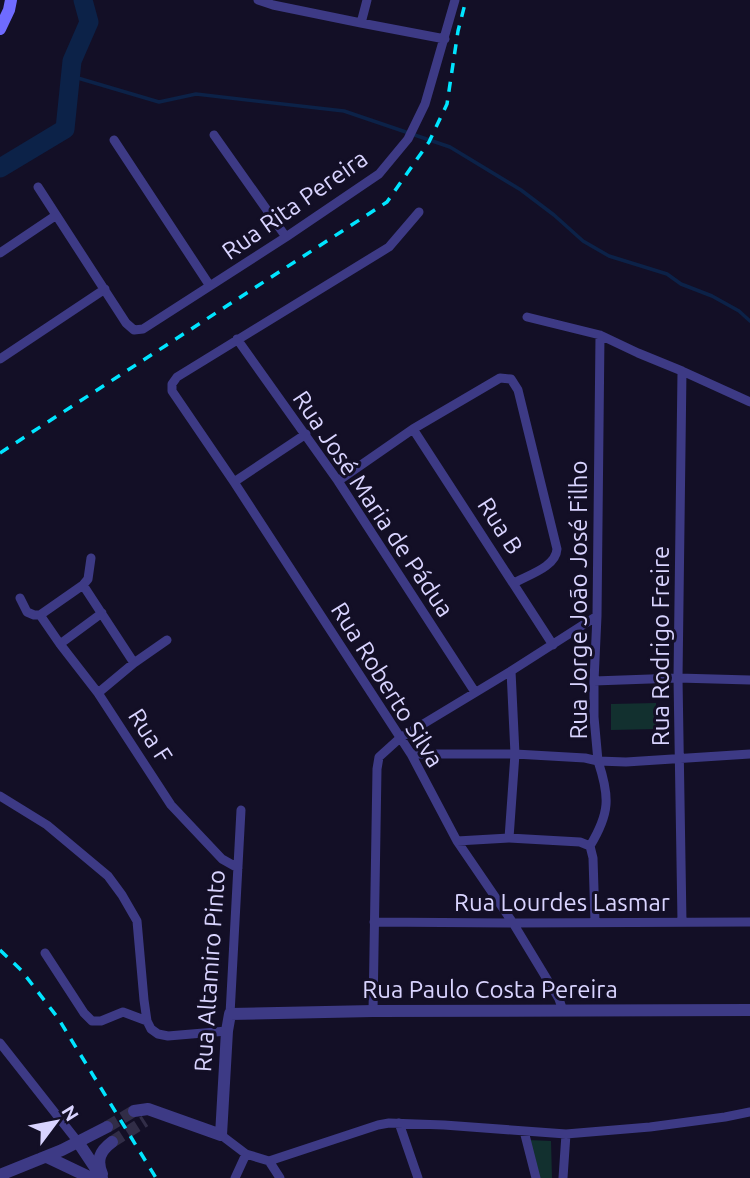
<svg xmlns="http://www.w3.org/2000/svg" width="750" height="1178" font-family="Ubuntu,sans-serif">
  <rect width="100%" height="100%" fill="#130f26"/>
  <!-- green -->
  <path fill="#12302f" d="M656,703V729L611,730V704Z
    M528,1140L551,1141L552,1178H539Z"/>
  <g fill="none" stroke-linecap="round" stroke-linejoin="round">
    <!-- stream -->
    <path stroke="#0c2248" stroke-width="3.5" d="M71,76L159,102L196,94L344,111L450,147L521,190L554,215L583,241L609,256L667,274L681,284L712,296L739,311L750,321"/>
    <!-- river -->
    <path stroke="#0c2248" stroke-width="19" d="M0,168L65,129L72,61L89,22L83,0"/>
    <!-- tertiary-tunnel -->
    <path stroke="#312d47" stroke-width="12" stroke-dasharray="12 6" stroke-linecap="butt" d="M107,1127L134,1111
      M112,1142L145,1121"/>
    <!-- minor -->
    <path stroke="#3d3a85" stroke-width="9" d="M258,0L273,5L361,23L445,39
      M361,23L367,0
      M214,135L286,237
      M114,140L210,286
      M38,187L126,323L134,330L143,329L286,237L379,174L408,139L425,104L455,0
      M419,212L389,247L177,377L172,384V391L234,482L411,754L457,841L513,923L559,999L563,1011
      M0,253L55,216
      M527,317L600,335L638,353L682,371L750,402
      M237,339L338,481L475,692
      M0,359L105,289
      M413,429L553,645
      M338,481L413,429L500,378L511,379L518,390L557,549C556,567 528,575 514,583
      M234,482L306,434
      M83,585L134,663
      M20,598L27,612L34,615H40L83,585L88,579L91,558
      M40,615L60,644L98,693L171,805L222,859L238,868
      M60,644L102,613
      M594,681L678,678L750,680
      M98,693L134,663L167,640
      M411,754H515L585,758L598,761L594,717V681L597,616L600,335
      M0,796L47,825L108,876L122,895L137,921L144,1000L147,1021L151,1029L158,1034L168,1036L227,1031
      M509,838L515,754L511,671
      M457,841L509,838L580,842L590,846
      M590,846C610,813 610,797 598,761L626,762L750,754
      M590,846L593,858L595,922
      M374,922L513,923L750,922
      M682,922L678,678L682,371
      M45,953L84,1013L92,1021H101L123,1012L147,1021
      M373,1011L377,769L379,757L400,738L511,671L597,616
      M230,1014L241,810
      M0,1043L78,1142
      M399,1123L418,1178
      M524,1131L536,1178
      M221,1135L246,1154L269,1161L378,1125L389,1123L444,1125L566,1134L650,1127L725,1117L750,1112
      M269,1161L280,1178
      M235,1178L246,1154
      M563,1178L566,1134"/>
    <!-- tertiary -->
    <path stroke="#3d3a85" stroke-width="12" d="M134,1111L148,1109L221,1135L227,1031L230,1014L373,1011L750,1010
      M78,1142L102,1178
      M47,1157L91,1178
      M102,1174C96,1160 100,1151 112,1142
      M0,1175L62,1150L107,1127"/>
    <!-- secondary -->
    <path stroke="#6f6bff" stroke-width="12" d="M0,29L9,10L11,0"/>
    <!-- rail -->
    <path stroke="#00e5ff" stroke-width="3.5" stroke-dasharray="10 9" stroke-linecap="butt" d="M0,453L387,202L429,142L447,104L458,31L466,0
      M0,950L21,970L58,1018L156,1178"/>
  </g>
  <g text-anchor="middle" stroke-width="6" stroke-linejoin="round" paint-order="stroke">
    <!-- street labels -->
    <g font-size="24" fill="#d9d4ff" stroke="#130f26">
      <text transform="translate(295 205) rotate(-35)" y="8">Rua Rita Pereira</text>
      <text transform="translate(373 504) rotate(56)" y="8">Rua José Maria de Pádua</text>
      <text transform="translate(500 526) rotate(57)" y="8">Rua B</text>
      <text transform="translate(579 600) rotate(-90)" y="8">Rua Jorge João José Filho</text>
      <text transform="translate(661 646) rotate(-90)" y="8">Rua Rodrigo Freire</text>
      <text transform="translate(387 685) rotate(58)" y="8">Rua Roberto Silva</text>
      <text transform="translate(150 736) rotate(57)" y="8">Rua F</text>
      <text x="562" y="911">Rua Lourdes Lasmar</text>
      <text transform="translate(210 971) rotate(-86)" y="8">Rua Altamiro Pinto</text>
      <text x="490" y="998">Rua Paulo Costa Pereira</text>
    </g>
  </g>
  <!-- north arrow -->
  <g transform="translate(56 1122) rotate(58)" stroke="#130f26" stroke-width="5" paint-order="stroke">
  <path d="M0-5L12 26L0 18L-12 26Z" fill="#d9d4ff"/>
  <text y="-10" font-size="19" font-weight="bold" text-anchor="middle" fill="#d9d4ff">N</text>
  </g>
</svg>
